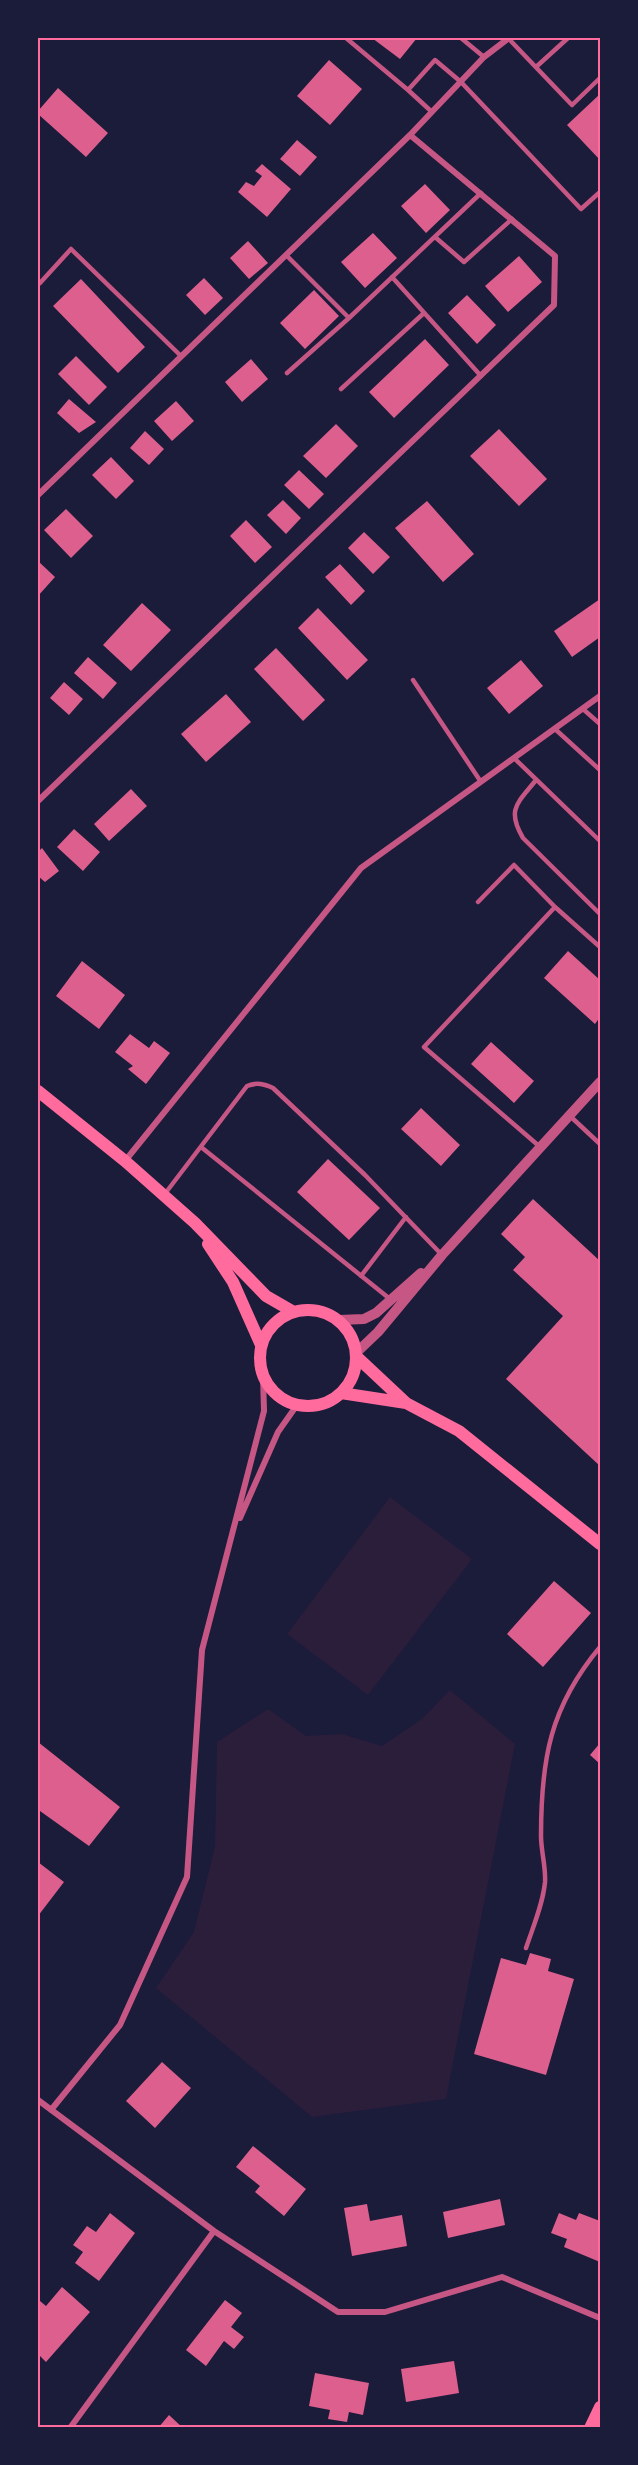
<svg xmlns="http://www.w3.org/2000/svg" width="638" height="2465" font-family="Arial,sans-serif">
  <rect width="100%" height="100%" fill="#1b1b3a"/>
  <!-- green -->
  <path fill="#2a1e3b" d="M390,1497L472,1559L368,1695L287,1634Z
    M450,1690L515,1744L446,2099L312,2117L156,1988L194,1932L215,1846L217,1742L268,1709L306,1736L342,1734L382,1746L422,1719Z"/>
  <!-- building -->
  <path fill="#dd5f8e" d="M372,38H417L400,59Z
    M329,60L362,89L330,125L297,96Z
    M58,88L108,133L86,157L38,114V111Z
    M600,94V160L567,125Z
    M297,140L317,157L300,176L280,159Z
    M262,164L291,189L267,217L238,192L246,182L254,186L262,176L255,171Z
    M425,184L450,210L426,233L401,206Z
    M373,233L397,258L365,288L341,262Z
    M248,241L268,263L249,279L230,258Z
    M519,256L542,282L508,312L485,286Z
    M204,278L223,298L205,315L186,295Z
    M81,279L145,347L118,373L53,306Z
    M314,290L339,316L305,349L280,323Z
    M467,295L496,325L477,344L448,313Z
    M425,339L449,365L394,418L369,392Z
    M76,356L107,387L89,405L58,374Z
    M251,359L268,379L242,402L225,382Z
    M69,399L96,422L79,433L57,413Z
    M176,401L194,421L172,441L154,421Z
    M336,424L358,446L326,478L303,456Z
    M499,429L547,479L519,506L470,456Z
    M145,431L164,449L149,465L130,448Z
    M111,457L134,481L116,499L92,475Z
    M299,470L324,494L309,509L284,485Z
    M283,500L301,518L286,534L267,515Z
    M427,501L474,554L443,582L395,528Z
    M66,509L93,536L71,558L44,530Z
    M246,520L272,547L255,563L230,536Z
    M364,532L390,557L373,574L348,548Z
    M38,561L55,577L38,596Z
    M340,564L365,591L351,605L325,577Z
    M600,599V637L572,657L554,631Z
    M142,603L171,630L131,671L103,645Z
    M318,608L368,660L347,680L298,628Z
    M276,648L325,700L303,721L254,669Z
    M88,657L117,683L103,699L74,673Z
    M521,660L543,686L509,714L487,688Z
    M64,682L83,699L69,715L50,698Z
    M226,694L251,722L206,762L181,734Z
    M131,789L147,806L109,841L94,824Z
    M74,829L100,852L83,871L57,847Z
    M42,848L59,871L45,882L38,876V852Z
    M568,951L600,980V1017L595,1024L544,978Z
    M82,961L125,995L99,1029L56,996Z
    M130,1034L149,1048L154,1041L170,1053L146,1084L128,1069L133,1066L115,1052Z
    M491,1042L534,1081L514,1103L471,1064Z
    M421,1108L460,1145L441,1166L401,1129Z
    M328,1159L380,1208L349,1240L297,1192Z
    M533,1199L600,1261V1466L506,1379L563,1316L513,1270L525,1257L501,1234Z
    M554,1581L591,1613L543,1667L507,1634Z
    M38,1742L120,1807L89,1846L40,1811L38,1815Z
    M600,1743V1764L590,1755Z
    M38,1862L64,1882L38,1916Z
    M530,1953L551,1959L548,1971L574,1979L546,2075L474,2054L501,1958L526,1965Z
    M162,2062L191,2088L155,2128L126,2101Z
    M253,2146L306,2189L284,2216L255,2192L260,2186L236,2167Z
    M500,2199L505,2225L448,2238L443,2212Z
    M367,2204L370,2221L402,2215L407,2246L352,2256L344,2208Z
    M110,2213L135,2233L99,2281L75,2263L83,2252L73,2245L87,2226L96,2232Z
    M559,2213L576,2220L579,2213L600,2221V2262L564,2247L567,2239L551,2233Z
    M62,2287L90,2312L46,2362L38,2354V2304L40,2301L46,2306Z
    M225,2300L242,2313L231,2327L244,2337L234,2349L224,2341L206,2366L186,2350Z
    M454,2361L459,2393L406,2402L401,2369Z
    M315,2373L369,2383L363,2415L349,2412L347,2422L328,2419L330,2410L309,2406Z
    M169,2415L183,2428H158Z"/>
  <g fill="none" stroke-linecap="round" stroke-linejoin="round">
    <!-- service -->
    <path stroke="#c65784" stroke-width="4.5" d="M346,38L408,90L435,60L461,82L581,209L600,192
      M461,38L484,57
      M508,38L572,105L600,78
      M536,67L568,38
      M408,90L432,112
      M435,237L464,262L512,219
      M286,255L349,318L287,373
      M392,277L481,376
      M40,283L71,249L181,356
      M349,318L481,193
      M341,389L424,313
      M413,680L481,782
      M583,709L600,724
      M555,729L600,770
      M514,758L600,841
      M536,780C518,803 506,809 523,838L600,914
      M478,902L514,865L555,907L424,1047L539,1146
      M555,907L600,947
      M570,1116L600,1144
      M201,1147L390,1299
      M164,1195L247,1086C257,1082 264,1084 273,1088L365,1175L442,1255
      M361,1276L406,1217
      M526,1948C533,1927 543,1904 545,1882C546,1867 541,1851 541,1836C541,1759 550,1707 600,1647"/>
    <!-- minor -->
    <path stroke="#c65784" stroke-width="6" d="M38,495L410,135L484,57L509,38
      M38,801L554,305L555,256L410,135
      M125,1161L361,868L600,696
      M240,1518L278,1432L297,1405
      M38,2100L214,2231L338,2312H385L502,2277L600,2318
      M51,2110L120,2025L187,1877L202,1650L264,1411L263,1376
      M70,2428L214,2231"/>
    <!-- tertiary -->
    <path stroke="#c65784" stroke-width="10" d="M339,1320L364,1319L376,1313L421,1273
      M357,1352L378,1332L442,1255L600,1082"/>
    <!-- secondary -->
    <path stroke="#ff6b9d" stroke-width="12" d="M38,1091L125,1161L195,1223L266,1296L292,1311
      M208,1244L233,1282L261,1345
      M260 1358a48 48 0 1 1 96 0a48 48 0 1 1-96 0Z
      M358,1358L406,1403L459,1431L600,1544
      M341,1393L406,1403
      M590,2428L600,2407"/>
  </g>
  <!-- border -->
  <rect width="638" height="2465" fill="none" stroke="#1b1b3a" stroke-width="78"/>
  <rect x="39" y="39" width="560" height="2387" fill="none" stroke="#ff6b9d" stroke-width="2"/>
</svg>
